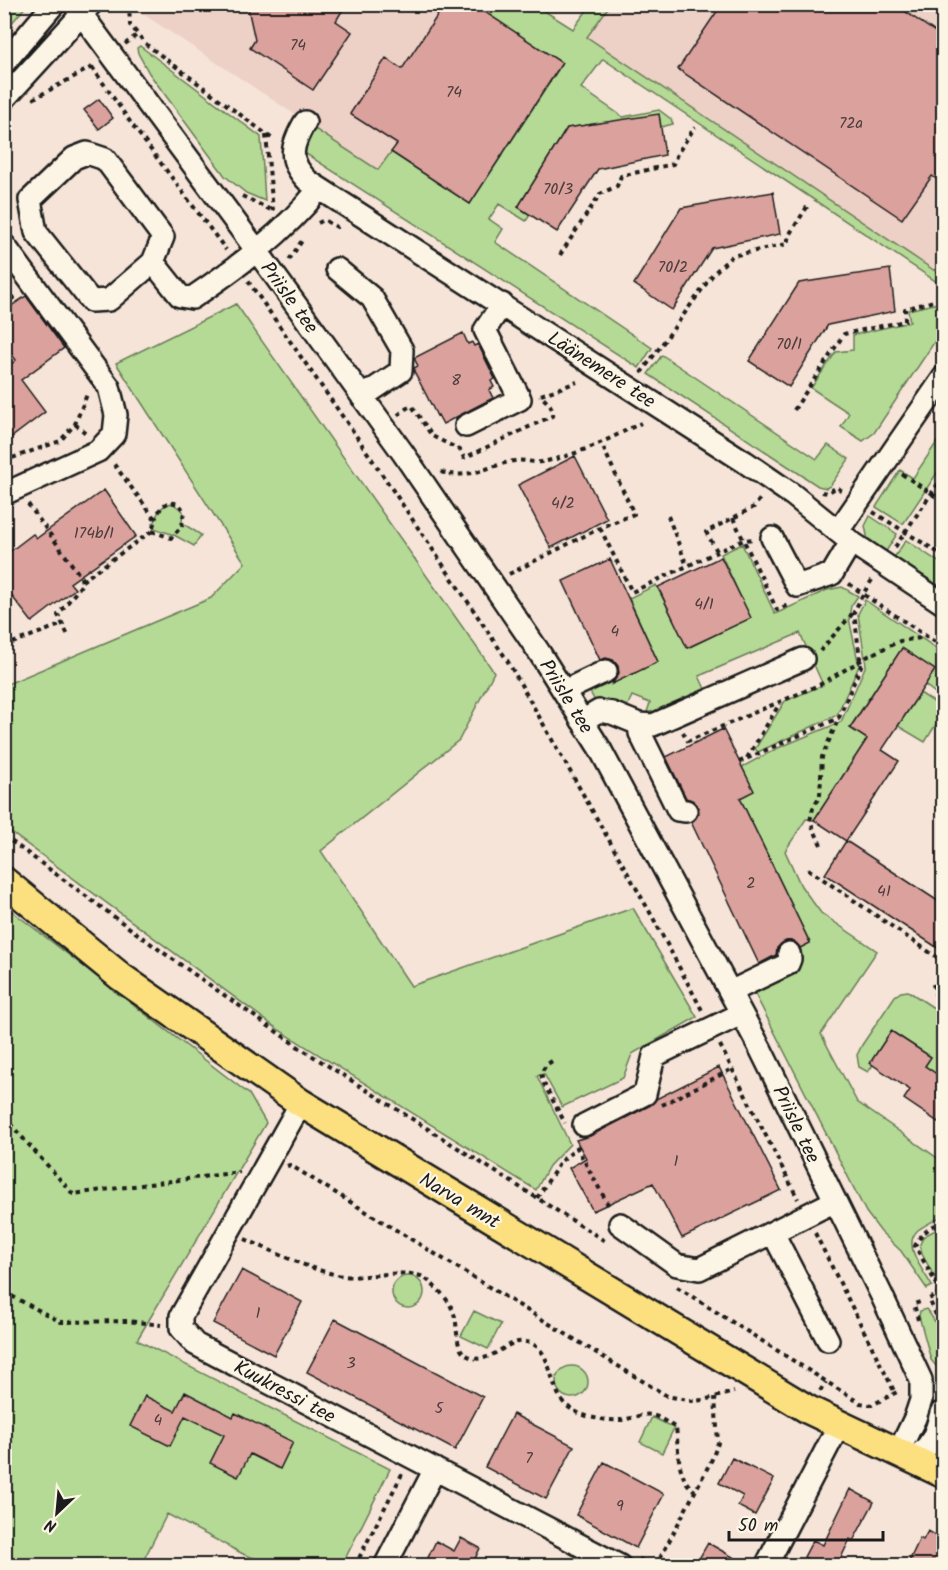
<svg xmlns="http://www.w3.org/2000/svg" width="948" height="1570" font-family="Kalam,sans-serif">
  <rect width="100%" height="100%" fill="#f5e4d7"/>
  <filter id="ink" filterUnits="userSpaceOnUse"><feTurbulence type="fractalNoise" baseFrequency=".0167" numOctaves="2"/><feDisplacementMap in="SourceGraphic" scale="12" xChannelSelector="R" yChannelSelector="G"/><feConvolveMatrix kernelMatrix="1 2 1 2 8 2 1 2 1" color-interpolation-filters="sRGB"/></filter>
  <g filter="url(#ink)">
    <!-- built -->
    <path fill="#edd0c6" d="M141,4L527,5L574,36L598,5H927L943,16V281L602,55L476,234L137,10Z"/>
    <!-- green -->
    <path fill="#b5da95" stroke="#687b58" stroke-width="1.5" d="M5,4L27,5L5,31L4,5Z
      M473,5H535L573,29L591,5H610L587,37L938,273L943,265V286L603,59L581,88L623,117L659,110L671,119L673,124L661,127L659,115L567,128L518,207L530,215L526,221L499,204L489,219L503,229L495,242L652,348L639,368L303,152L304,145L315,129L378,170L391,152L470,204L562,64Z
      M140,46L261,137L265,201L246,193L225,176L149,73L138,53L137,48Z
      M943,302V329L874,433L863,441L841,427L849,413L811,388L836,352L853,350V335L910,322L908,310Z
      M236,304L494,672L459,740L321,851L411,986L633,908L697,1017L632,1054L623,1078L562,1107L544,1074L537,1076L570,1144L549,1166L536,1190L279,1030L5,828V685L211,598L245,563L116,363Z
      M662,355L817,459L828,445L849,459L830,486L826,488L818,486L648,374Z
      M943,433V464L903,524L876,507L900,470L913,478Z
      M172,503L183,511L182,523L201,535L194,546L174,535L154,528C155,517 159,505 172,503Z
      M870,516L897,534L885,553L868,540L865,526Z
      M906,540L943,565V592L893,559Z
      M742,544L775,614L827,590L842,587L858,596L851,606L849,618L859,666L837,715L758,752L755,749L785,701L823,685L800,633L699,676L706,691L652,720L646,715L650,703L632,696L626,709L596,703L588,688L609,678L612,683L658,662L629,598L656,585L688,648L750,618L721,554Z
      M865,600L943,653V699L925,685L935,670L902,648L850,727L867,739L814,820L806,819L785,851L801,886L821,913L877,951L821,1034L857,1102L943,1162V1215C936,1220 926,1224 918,1230C901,1245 924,1271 932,1286L927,1289L901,1251L881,1232L866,1212L753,990L799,961V948L810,943L740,798L753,791L742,767L778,748L841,722L866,665L858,614Z
      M920,693L943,708V713L925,742L898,726Z
      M4,905L249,1094L266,1123L137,1340L390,1469L342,1565H275L245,1555L167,1514L141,1565L5,1564Z
      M908,991L943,1014V1079L925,1066L931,1057L891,1031L870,1063L873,1065L868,1072L859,1067L857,1055L862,1045L895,996L901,992Z
      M943,1226H944L943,1289L939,1275L934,1276L922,1254L920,1244L924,1236Z
      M392 1292a16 16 0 1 1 32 0a16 16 0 1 1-32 0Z
      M926,1309C940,1325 944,1344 943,1364L937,1367L931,1360L919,1316L920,1311Z
      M474,1311L501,1324L488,1349L461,1336Z
      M556 1382a16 16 0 1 1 32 0a16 16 0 1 1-32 0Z
      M652,1417L674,1428L662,1453L640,1442Z"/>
    <!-- building -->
    <path fill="#dba19d" stroke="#1c1c1c" stroke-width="1.5" d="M247,4H346L336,21L352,32L313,90L250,48L255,40Z
      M445,4H473L562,63L470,204L391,152L397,144L350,114L386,58L402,69Z
      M722,4H894L944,38V184L932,176L902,219L678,69Z
      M99,99L113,118L99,129L84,110Z
      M659,114L665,155L598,169L557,232L518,207L567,128Z
      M773,192L780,234L712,248L672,310L634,284L681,208Z
      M890,269L895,311L828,325L789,387L749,361L799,283Z
      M26,296L64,348L21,380L45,412L4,443V358L10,365L16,360L4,345V311Z
      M463,333L468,344L472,342L474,346L478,344L495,379L491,381L494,387L489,390L493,398L443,424L438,415L437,416L414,371V368L418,366L414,358Z
      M575,456L607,519L551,548L518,485Z
      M104,490L136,536L70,583L75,589L32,622L4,586V556L33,534L37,538Z
      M721,557L751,618L687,648L658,587Z
      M610,559L658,662L612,684L619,673L618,666L613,660L606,658L600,660L563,581Z
      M902,648L935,670L882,750L899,761L846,841L814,820L867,739L850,728Z
      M723,729L754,791L740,798L810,943L800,948L794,941H786L777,948L776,955L759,964L691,822L699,813L697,806L693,801L686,798L666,757Z
      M846,841L944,905V952L825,874Z
      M891,1031L931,1057L925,1066L944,1079V1126L904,1099L910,1090L870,1063Z
      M719,1067L781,1190L682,1238L653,1183L593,1211L569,1168L586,1158L576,1140L590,1136L651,1105L656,1099Z
      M242,1270L302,1302L274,1355L213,1323Z
      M335,1319L483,1397L455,1450L307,1372Z
      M185,1392L233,1417L235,1413L293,1442L280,1469L250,1454L238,1477L210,1463L224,1435L185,1416L170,1446L130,1426L145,1396L175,1411Z
      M513,1414L574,1446L546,1499L485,1467Z
      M732,1458L774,1479L755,1515L738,1506L743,1496L719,1483Z
      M604,1462L664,1494L636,1548L576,1515Z
      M850,1489L874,1502L853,1541L850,1539L837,1566H820L804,1557L813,1540L823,1545Z
      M928,1531L944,1540V1566H907L920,1538L923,1540Z
      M461,1538L480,1548L474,1561L483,1566H424L436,1541L454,1551Z
      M708,1543L749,1566H695Z"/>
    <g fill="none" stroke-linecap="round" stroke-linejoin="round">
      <defs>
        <path id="minor" d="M74,4L257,251L403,453L539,652L600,749L761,1050L881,1294L921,1380V1400L915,1418L898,1453
          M4,63L54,4
          M4,99L91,4
          M305,122C291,146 287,160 308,181L745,462L793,495L851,542L944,604
          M4,245L109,387L116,415L114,434L98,451L4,494
          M153,262L109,300L91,301L36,232L30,200L74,158L87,153L105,159L163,237L153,262L180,296L192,298C239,266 283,234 319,189
          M337,269L372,298L402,350L401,371L362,397
          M466,426L520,399L485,330L502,304
          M838,531L944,377
          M772,538L797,586L832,574L851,542
          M564,691L606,671
          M582,721L599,711L612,713L639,724L653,725L803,659
          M639,724L640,733L678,810L686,811
          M730,992L788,964L790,959L789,953
          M301,1103L181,1316V1328L195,1344L620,1566
          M584,1125L645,1094L654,1056L741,1014
          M620,1224L677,1265L699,1269L835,1201
          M773,1233L828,1340
          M912,1459C931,1448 936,1434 941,1413
          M385,1566L435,1469
          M766,1566L839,1425"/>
        <path id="major" d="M4,881L121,977L301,1103L809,1410L944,1474"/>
      </defs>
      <!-- minor casing -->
      <use href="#minor" stroke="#1c1c1c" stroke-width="26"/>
      <!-- major casing -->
      <use href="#major" stroke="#1c1c1c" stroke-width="32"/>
      <!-- path -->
      <path stroke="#1c1c1c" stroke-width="4" stroke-dasharray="4.5 4.5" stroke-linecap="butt" d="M129,4L130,25L147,45L274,140
        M125,44L137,35
        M92,67L133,126L226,250
        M33,99L92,67
        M4,125L11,118
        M266,135L273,211
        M242,196L273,211
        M318,223L324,220L337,227L340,223
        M560,255L600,194L617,186L621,176L673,164L677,154L695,127
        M289,260L303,239
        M248,281L359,440L507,660L652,916L703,1012
        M4,304L16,296
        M641,373L714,273L732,256L787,244L789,235L809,204
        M541,395L577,382
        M794,410L844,334L905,321V309L944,298
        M398,415L407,408L412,406L432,436L460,450L464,458L552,416L553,412L550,405L540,395
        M75,424L88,435
        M4,461L60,441L75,424L88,392
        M441,472C468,480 488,466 514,461C522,459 532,463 541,462C577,456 609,439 641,423
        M902,474L944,502
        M822,492L827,493L837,487L842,491
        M28,504L81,577L82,584L58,615L68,635
        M873,512L944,556
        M668,516L687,566
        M733,518L777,610L790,604
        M600,528L632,592L717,552L744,540L754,539
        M152,531L171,538L182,526L184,511L179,504L170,502L162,506L155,519
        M895,547L944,475
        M717,551L706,532L754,507L760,499
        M509,574L600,528L634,514L601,443
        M872,580L863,594L944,648
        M82,581L152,531L155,519L113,463
        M4,646L63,624
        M820,651L854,612
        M683,732L688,741L819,685L872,654L900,641L927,637
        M747,758L780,703
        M739,762L839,718
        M4,836L161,951L300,1048L608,1243
        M821,845L810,821L813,808L820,795L822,757L861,666L854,612L863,594L848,583
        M808,869L944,962
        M933,984L939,1008L944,1011
        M720,1045L798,1199
        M552,1061L546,1065L541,1073L543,1082L565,1123
        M662,1105L732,1069
        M4,1117L73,1194L240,1172
        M576,1146L610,1208
        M287,1166L290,1165L667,1396L692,1401L703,1400L734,1392
        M537,1198L561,1161L582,1144
        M944,1221C931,1226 921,1233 915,1246L939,1288L937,1295L929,1299L944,1333
        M815,1233L895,1393
        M245,1239C277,1253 309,1270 343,1276C367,1279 396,1269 421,1276C426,1278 431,1283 435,1287C444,1295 452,1305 455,1317C458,1329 455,1348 466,1355C490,1369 504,1338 526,1342C553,1346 548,1387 565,1404C578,1417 603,1421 621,1420C631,1419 642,1413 652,1415C660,1417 669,1424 676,1428C679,1450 676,1478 695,1491
        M677,1287L860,1403L872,1405L897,1392
        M4,1292L61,1322L128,1321L161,1325
        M918,1320L914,1304L923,1301
        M820,1391L826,1382
        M4,1507L6,1509L4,1513
        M639,1559L652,1566
        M355,1566L402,1474
        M656,1566L712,1459L718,1443L715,1397"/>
      <!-- minor -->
      <use href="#minor" stroke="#fcf5e5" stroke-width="21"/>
      <!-- major -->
      <use href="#major" stroke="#fce080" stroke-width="27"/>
    </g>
  </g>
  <g text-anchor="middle" stroke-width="4.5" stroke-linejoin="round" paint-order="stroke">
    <!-- number labels -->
    <g font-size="16" fill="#4c3d3c">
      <text x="298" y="50">74</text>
      <text x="454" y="97">74</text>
      <text x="851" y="128">72a</text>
      <text x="558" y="194">70/3</text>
      <text x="673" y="272">70/2</text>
      <text x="789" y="349">70/1</text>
      <text x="456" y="385">8</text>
      <text x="563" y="508">4/2</text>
      <text x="94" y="538">174b/1</text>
      <text x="704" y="609">4/1</text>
      <text x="615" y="636">4</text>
      <text x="751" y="888">2</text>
      <text x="884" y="896">41</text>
      <text x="676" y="1166">1</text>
      <text x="258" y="1318">1</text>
      <text x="351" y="1368">3</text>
      <text x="439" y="1413">5</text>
      <text x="158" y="1425">4</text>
      <text x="529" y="1463">7</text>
      <text x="620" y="1511">9</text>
    </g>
    <!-- street labels -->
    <g font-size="20" fill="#1c1c1c" stroke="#fcf5e5">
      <text transform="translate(290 297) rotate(54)" y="7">Priisle tee</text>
      <text transform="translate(602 369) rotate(33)" y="7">Läänemere tee</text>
      <text transform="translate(567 696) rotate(58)" y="7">Priisle tee</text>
      <text transform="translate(797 1124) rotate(64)" y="7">Priisle tee</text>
      <text transform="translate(460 1200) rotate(31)" y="7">Narva mnt</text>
      <text transform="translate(285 1391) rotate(28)" y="7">Kuukressi tee</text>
    </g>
  </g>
  <!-- margin -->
  <rect width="948" height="1570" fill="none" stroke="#fcf5e5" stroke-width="24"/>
  <rect x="12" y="12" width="924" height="1546" fill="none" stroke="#1c1c1c" stroke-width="2" filter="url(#ink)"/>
  <!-- north arrow -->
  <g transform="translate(57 1513) rotate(206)" stroke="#fcf5e5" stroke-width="4.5" paint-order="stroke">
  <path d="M0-4.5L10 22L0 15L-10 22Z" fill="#1c1c1c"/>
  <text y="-9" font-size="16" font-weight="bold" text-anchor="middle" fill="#1c1c1c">N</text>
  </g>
  <!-- scale -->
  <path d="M729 1531v9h154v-9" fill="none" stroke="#1c1c1c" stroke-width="3"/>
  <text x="738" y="1531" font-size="18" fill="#1c1c1c" stroke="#fcf5e5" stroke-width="4.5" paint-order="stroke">50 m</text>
</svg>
